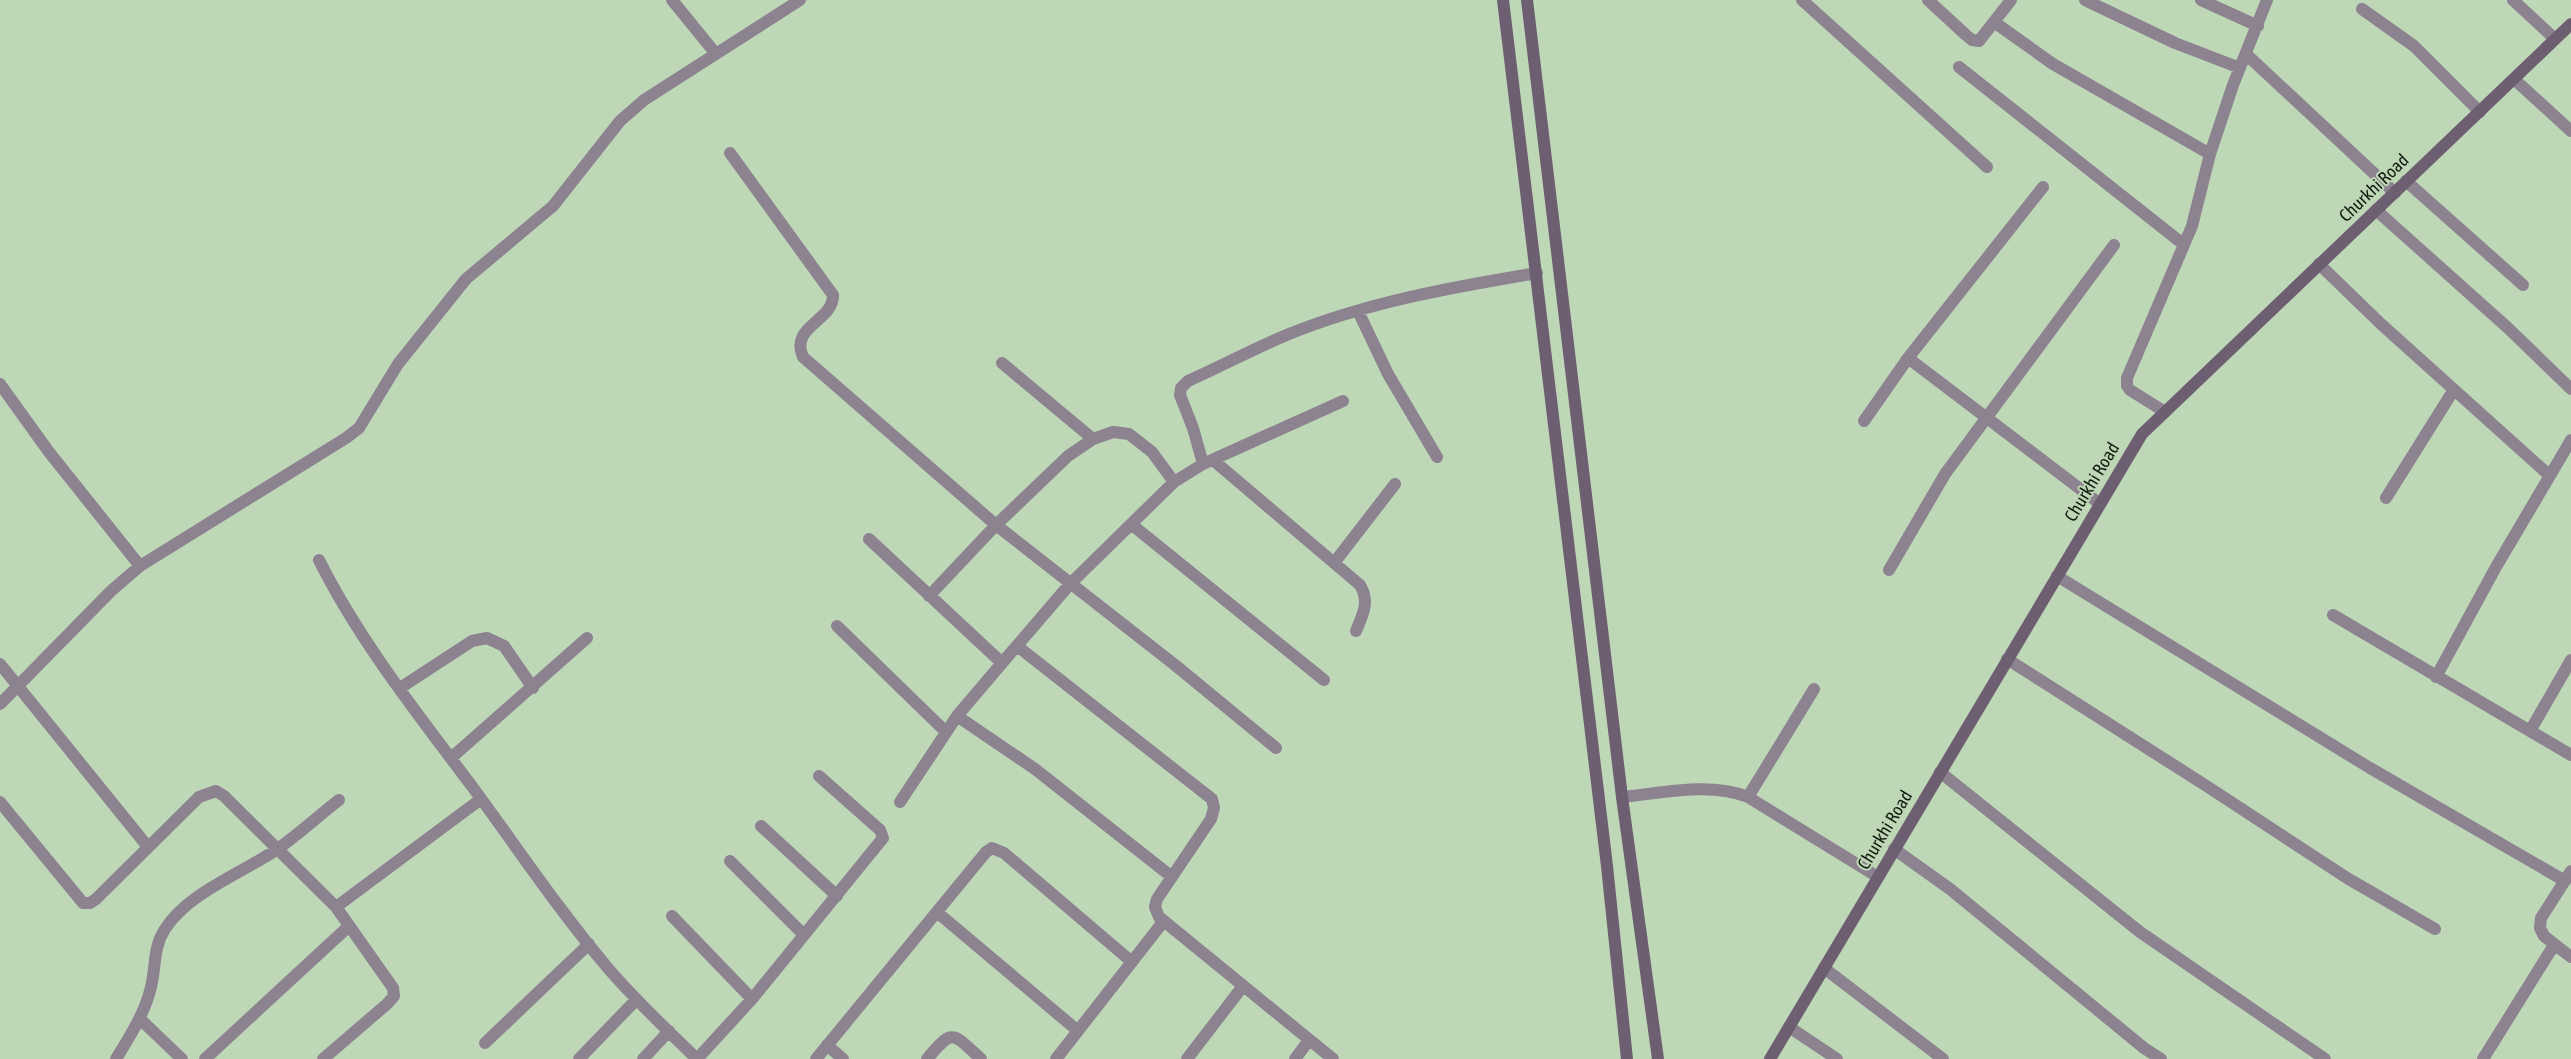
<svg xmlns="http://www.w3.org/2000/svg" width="2571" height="1059" font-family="'Asap Condensed',sans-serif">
  <rect width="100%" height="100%" fill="#bed7b6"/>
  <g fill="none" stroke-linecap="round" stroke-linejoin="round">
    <!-- street -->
    <path stroke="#8c8290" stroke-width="12" d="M672,0L716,54
      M1802,0L1987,167
      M1928,0L1966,35L1972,40L1979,41L2011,0
      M2085,0L2175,43L2240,68
      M2201,0L2258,26
      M2513,0L2555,39
      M2362,9L2414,46L2480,112
      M1994,22L2053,64L2210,154
      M2246,54L2395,193
      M1959,67L2183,244
      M2514,79L2571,131
      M730,153L833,295C834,321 789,326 803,357L996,525L1175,665L1276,748
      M2406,181L2523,285
      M2376,210L2508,328L2571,389
      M2319,264L2381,324L2549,475
      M1358,311L1388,374L1437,457
      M1908,358L2100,504
      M1002,363L1093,439
      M0,384L49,452L140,566
      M2165,412L2130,390L2127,386V378L2192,226L2210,154L2233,85L2267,0
      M1864,421L1908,358L2043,187
      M1213,460L1360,585C1370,602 1363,614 1356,631
      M1203,464L1193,428L1180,395L1181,388L1188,381C1222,366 1255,348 1289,334C1368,302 1453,287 1537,273
      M2386,498L2453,391
      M1131,524L1324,680
      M869,539L1002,663
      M319,560C359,640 417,713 471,785C516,846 558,909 607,967C635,1000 666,1029 697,1059
      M1334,563L1395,484
      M1889,570L1945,474L2114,245
      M2057,576L2370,768L2565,881
      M929,596L996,525L1068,456L1093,439L1113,432L1129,434L1152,452L1174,482
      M2333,615L2571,755
      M837,626L946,732
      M1017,646L1212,799L1214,808L1211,819L1157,899L1155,907L1159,917L1333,1059
      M2007,659L2205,785L2347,878L2435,929
      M0,664L148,847
      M2436,677L2496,567L2571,440
      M400,688L472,641L487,638L504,646L533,688
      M0,704L111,591L140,566L346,438L359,428L398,364L466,279L553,206L620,121L644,100L800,0
      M957,716L1035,769L1172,877
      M2530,731L2571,660
      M451,758L587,638
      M1940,772L2140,932L2325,1059
      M1622,797C1664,793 1709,782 1748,797L1878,877
      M1748,797L1814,689
      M0,802L83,903H90L96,899L199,797L216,791L224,796L336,907L393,988L394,996L387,1004L323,1059
      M900,802L957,716L1002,663L1070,584L1174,482L1203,464L1343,401
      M761,826L837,896
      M1894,849L1950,889L2144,1048L2161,1059
      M730,861L804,935
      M2571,871L2541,918L2540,928L2544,936L2571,957
      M336,907L481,799
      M938,913L1078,1031
      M672,916L752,999
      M1824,968L1943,1059
      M140,1019L182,1059
      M1789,1027L1837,1059
      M485,1043L589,944
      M827,1045L843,1059
      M116,1059C130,1036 145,1013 151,987C156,967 153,947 165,929C188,893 242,873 276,850C298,835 318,816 339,800
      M205,1059L349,926
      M579,1059L636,1000
      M643,1059L669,1031
      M697,1059L752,999L883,838L880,830L819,776
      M816,1059L986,852L992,848L1004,853L1132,962
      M927,1059C954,1027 952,1033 981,1059
      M1056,1059L1163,922
      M1187,1059L1243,986
      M1295,1059L1309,1040
      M2483,1059L2554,945"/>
    <!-- secondary -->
    <path stroke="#6d5e71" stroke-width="12" d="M1503,0L1607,866L1627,1059
      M1527,0L1622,797L1658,1059
      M1770,1059L2142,434L2571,24"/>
  </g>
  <g text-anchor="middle" stroke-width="4" stroke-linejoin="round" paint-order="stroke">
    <!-- street labels -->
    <g font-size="18" fill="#121b0f" stroke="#bed7b6">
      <text transform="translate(2374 188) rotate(-44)" y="6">Churkhi Road</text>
      <text transform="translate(2092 482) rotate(-59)" y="6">Churkhi Road</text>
      <text transform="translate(1885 830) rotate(-59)" y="6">Churkhi Road</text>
    </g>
  </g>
</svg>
